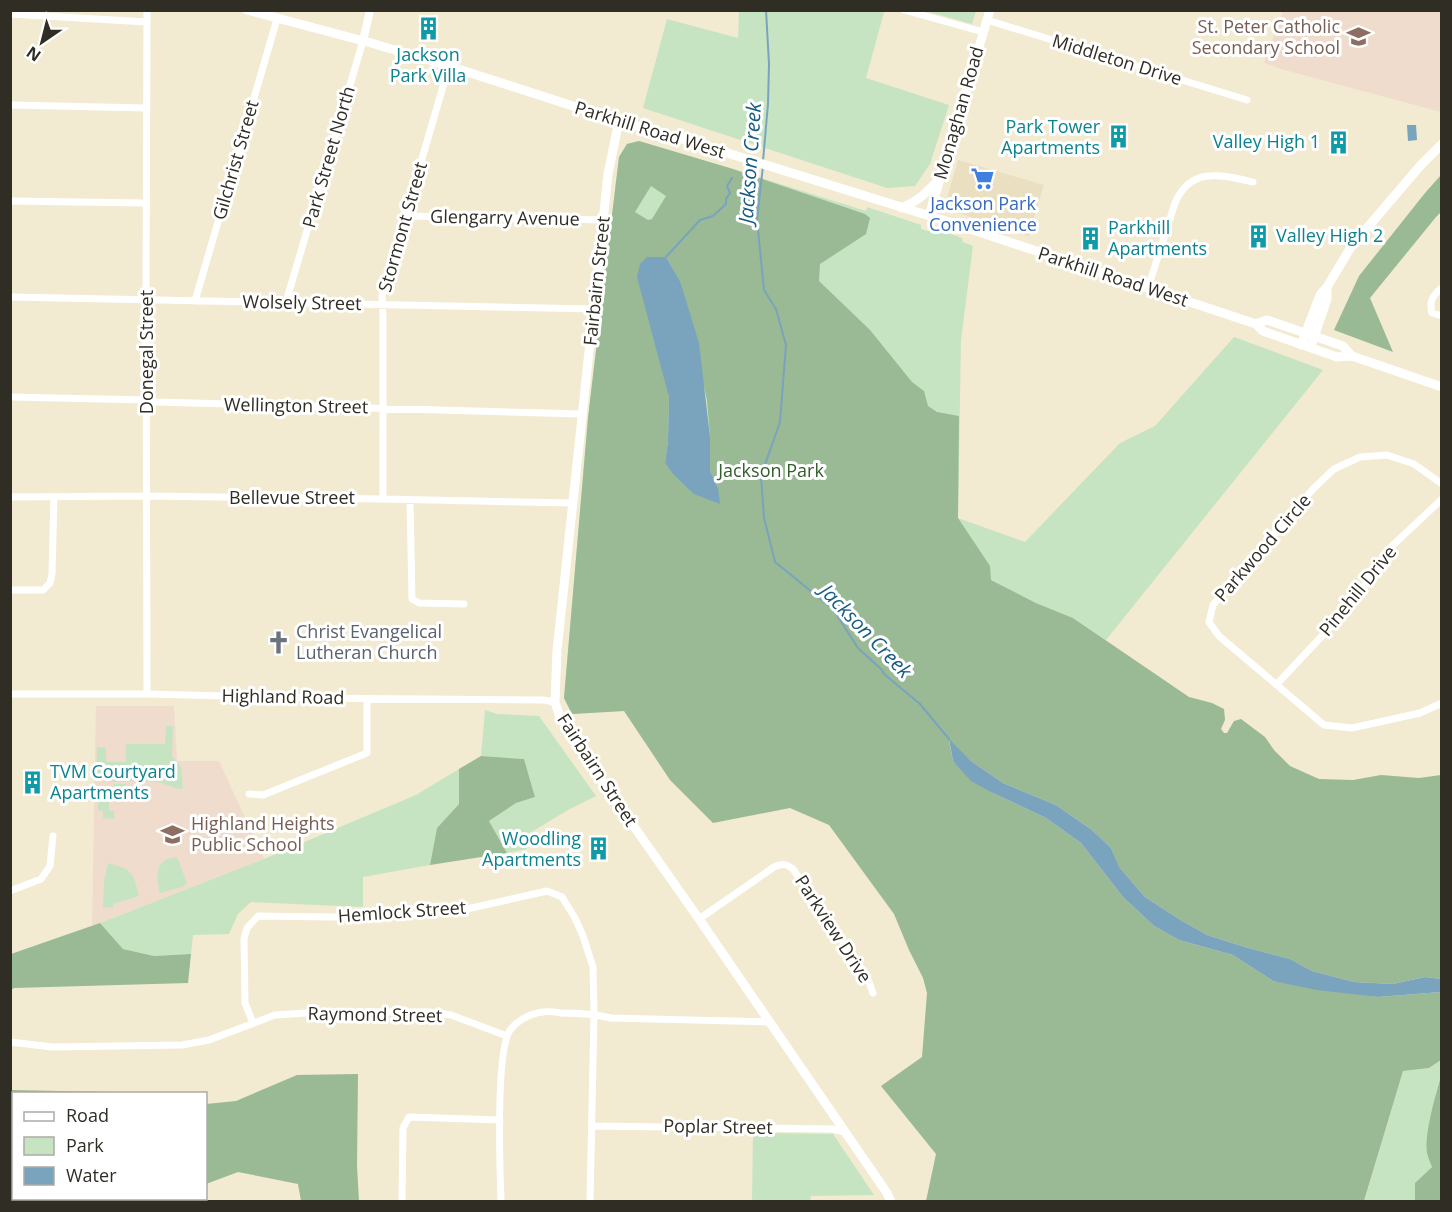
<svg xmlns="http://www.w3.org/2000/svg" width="1452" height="1212" font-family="'Open Sans',sans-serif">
  <rect width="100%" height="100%" fill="#f2ead1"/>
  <!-- built -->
  <path fill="#eadfc0" d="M958,160L1044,185L1028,236L944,208Z"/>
  <!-- education -->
  <path fill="#f0dccd" d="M1283,11H1441V112L1281,69L1264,63Z
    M96,706H174L177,761H219L264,859L92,926Z"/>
  <!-- green -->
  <path fill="#c7e4c2" d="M739,10L884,12L866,78L949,105L930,164L915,186L887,188L643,108L667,19L738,38Z
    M926,11H976L972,24Z
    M639,141L733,169L866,211L867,207L921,225V229L928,231L931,227L962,238L963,242L973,246L961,340L958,518L1025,542L1120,443L1155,426L1234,337L1323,370L1106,640L1073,618L1036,603L991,580L623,711L572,714L564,698L588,418L609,240L619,157L627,144Z
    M485,710L497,714L539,716L596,796L568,810L523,837L527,849L507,853L489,821L516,803L535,797L524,759L481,756Z
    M166,726H173L172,756L181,767L183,789C173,790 165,782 155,782C140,780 124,782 109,782V775H96L97,747L106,748V762H126V744H165Z
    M459,769V804L437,828L430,865L363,877V907L251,902L238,914L229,934L193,935L191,954L154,956L123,949L100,923L264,859L416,795Z
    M114,784H126V798H114Z
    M98,794H109V811H114V819L103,818V811L98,810Z
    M177,857L187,883L182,887L160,893C157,882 154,866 167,859C170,858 174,858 177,857Z
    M108,863C133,870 133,871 139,896L113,904V907L103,908L104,881Z
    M1441,1060V1076L1436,1093L1427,1152L1432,1167L1415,1183V1201L1364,1202L1403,1071L1429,1068Z
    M753,1133L833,1134L874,1195L811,1196L810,1201H752Z"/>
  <!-- forest -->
  <path fill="#9ab995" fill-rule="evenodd" d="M639,141L733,169L865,214L870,218L866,234L820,264L819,281L870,330L912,382L924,391L928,406L937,412L959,416L958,518L990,566L991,580L1036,603L1073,618L1189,697L1212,703L1224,709L1225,720L1221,729L1224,733H1227L1234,721L1241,719L1265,737L1274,750L1290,766L1319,779L1353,780L1381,775L1419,778L1441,775V979L1425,977L1393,984L1354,982L1312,971L1290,959L1245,947L1207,935L1179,919L1145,897L1120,868L1111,848L1092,830L1056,805L1003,783L971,761L949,741L953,761L993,793L1046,818L1081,843L1123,897L1154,926L1179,940L1233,955L1273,981L1378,997L1441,992V1060L1429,1068L1403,1071L1364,1201H926L936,1154L881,1086L922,1057L927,993L923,978L909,950L894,914L829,825L790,808L713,823L670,780L624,711L572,714L564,698L588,418L609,240L619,157L627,144ZM651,186L666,196L652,219L648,220L635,212ZM647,257H666L680,281L707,400L710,437V471L718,488L665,463L668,441L669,397Z
    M1441,175V212L1436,217L1370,298L1393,352L1334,330L1359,276L1425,193Z
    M481,756L524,759L535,797L516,803L489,821L507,853L430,865L437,828L459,804V769Z
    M100,923L123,949L154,956L191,954L188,983L14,988L11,990V954Z
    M358,1074L357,1166L359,1201H301L298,1184L238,1172L206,1184V1104L236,1101L297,1075Z
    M1441,1076V1201H1415V1183L1432,1167C1430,1162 1428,1157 1427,1153C1424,1134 1436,1094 1441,1076Z
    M10,1090H11L160,1093L14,1094L13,1100H11Z"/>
  <!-- water -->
  <path fill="#7aa3be" d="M1407,125H1416L1417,140L1408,141Z
    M647,257H666L680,281L699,343L710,437V471L718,488L720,504L694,494L674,475L665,463L668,441L669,397L637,277L640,264Z
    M949,739L971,761L1003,783L1056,805L1092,830L1111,848L1120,868L1145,897L1179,919L1207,935L1245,947L1290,959L1312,971L1354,982L1393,984L1425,977L1441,979V992L1378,997L1317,990L1273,981L1233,955L1179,940L1154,926L1123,897L1081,843L1046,818L993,793L971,781L953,761Z"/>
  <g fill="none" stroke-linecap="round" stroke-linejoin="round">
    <!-- stream -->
    <path stroke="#7aa3be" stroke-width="2" d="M763,161L768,104L769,64L766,10
      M763,166L757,220L764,290L776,309L786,345L780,422L761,476L764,518L775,562L833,609L858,648L882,670L884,674L920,704L949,739
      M666,257L700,220L713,216L726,204V199L730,193L727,186L732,178"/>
    <!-- minor -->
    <path stroke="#fff" stroke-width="7" d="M147,10L146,300L147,694
      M904,10L983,32
      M10,14L147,22
      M987,20L1247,100
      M10,105L146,108
      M10,201L146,203
      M406,216L603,220
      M1148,288L1175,203C1191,166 1221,175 1253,182
      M1442,290L1440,289C1432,297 1429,302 1432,313L1442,316
      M10,297L594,309
      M195,301L277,19
      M286,302L363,41
      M10,397L147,400L156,402L582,414
      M1442,484L1414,464L1387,455L1360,457L1334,469L1314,488L1213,605L1209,622L1219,636L1324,725L1352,728L1420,713L1442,703
      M10,497L147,496L383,499L573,503
      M383,499V315L382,296L449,66
      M410,500L412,599L419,603L464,604
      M10,590H43L50,583L52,574L54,497
      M1276,685L1351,605L1391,547L1442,499
      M10,694H147L310,698L543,700L555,702
      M249,794L263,795L367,753V699
      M10,891L41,879L50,866L53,836
      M699,919L774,867C782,863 786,864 793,869L867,977L873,993
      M253,1023L245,1003L244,939L247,928L258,916L332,917L404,916L458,911L547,891L562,897L575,918L583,936L593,967L594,1014L590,1202
      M10,1042L52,1047L182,1045L209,1040L275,1015L321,1012H430L451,1015L507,1036
      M592,1126L832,1129L845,1132
      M10,1151H14
      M98,1198V1202
      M402,1202L403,1128L409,1117L500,1120
      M501,1202C500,1172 495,1047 511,1029C518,1020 532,1013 543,1012C548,1011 555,1012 561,1013C578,1013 594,1014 611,1018L769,1022"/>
    <!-- tertiary -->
    <path stroke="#fff" stroke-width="8" d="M363,41L370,10"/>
    <!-- secondary -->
    <path stroke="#fff" stroke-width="9" d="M247,10L371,43L449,66L619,121L679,138L946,221L1256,324L1263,331L1337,357L1352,356L1442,387
      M619,121L608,174L557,651L555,702L560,717L578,747L699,919L887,1193L891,1202
      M901,208C919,201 926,193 939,179
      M929,216L990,10
      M1256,324L1267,320L1343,346L1352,356
      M1312,343L1327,299V287
      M1301,345L1320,295L1327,287L1351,247L1420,166L1442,144"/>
  </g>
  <!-- icons -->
  <defs>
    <symbol id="building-bare" viewBox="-9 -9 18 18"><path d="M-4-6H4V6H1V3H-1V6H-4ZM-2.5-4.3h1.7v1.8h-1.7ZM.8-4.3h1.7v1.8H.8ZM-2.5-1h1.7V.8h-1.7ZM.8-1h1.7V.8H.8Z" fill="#0f9aa8" stroke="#fff" stroke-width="2.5" paint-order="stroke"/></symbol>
    <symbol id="school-bare" viewBox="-9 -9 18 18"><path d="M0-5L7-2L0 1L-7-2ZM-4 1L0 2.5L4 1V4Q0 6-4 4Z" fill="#8d6e63" stroke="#fff" stroke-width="2.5" paint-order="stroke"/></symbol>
    <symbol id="supermarket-bare" viewBox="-9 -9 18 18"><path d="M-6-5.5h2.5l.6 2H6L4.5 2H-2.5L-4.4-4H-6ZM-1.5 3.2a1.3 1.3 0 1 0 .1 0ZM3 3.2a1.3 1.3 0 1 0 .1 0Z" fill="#3f7fe0" stroke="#fff" stroke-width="2.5" paint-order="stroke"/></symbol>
    <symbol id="church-bare" viewBox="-9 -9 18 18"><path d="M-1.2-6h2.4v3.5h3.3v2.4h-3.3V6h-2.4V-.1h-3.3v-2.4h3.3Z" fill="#6b7280" stroke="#fff" stroke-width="2.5" paint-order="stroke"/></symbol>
  </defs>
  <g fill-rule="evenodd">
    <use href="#building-bare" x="412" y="12" width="33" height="33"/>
    <use href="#school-bare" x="1342" y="20" width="33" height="33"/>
    <use href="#building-bare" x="1102" y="120" width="33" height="33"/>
    <use href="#building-bare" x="1322" y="126" width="33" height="33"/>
    <use href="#supermarket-bare" x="966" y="162" width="33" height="33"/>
    <use href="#building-bare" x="1242" y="220" width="33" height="33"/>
    <use href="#building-bare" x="1074" y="222" width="33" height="33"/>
    <use href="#church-bare" x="262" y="626" width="33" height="33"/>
    <use href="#building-bare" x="16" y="766" width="33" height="33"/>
    <use href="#school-bare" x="156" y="818" width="33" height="33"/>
    <use href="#building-bare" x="582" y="832" width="33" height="33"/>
  </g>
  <g text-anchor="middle" stroke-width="6" stroke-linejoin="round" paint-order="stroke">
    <!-- education labels -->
    <g font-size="18" fill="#785e54" stroke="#fff" text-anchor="end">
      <text x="1340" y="33">St. Peter Catholic<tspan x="1340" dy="21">Secondary School</tspan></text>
      <text x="191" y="830" text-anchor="start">Highland Heights<tspan x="191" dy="21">Public School</tspan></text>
    </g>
    <!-- culture labels -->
    <g font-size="18" fill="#0d838f" stroke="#fff" text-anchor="end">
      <text x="428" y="61" text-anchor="middle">Jackson<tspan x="428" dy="21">Park Villa</tspan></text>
      <text x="1100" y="133">Park Tower<tspan x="1100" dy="21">Apartments</tspan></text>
      <text x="1320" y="148">Valley High 1</text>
      <text x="1108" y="234" text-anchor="start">Parkhill<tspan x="1108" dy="21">Apartments</tspan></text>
      <text x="1276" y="242" text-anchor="start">Valley High 2</text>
      <text x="50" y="778" text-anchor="start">TVM Courtyard<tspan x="50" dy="21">Apartments</tspan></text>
      <text x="581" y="845">Woodling<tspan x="581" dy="21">Apartments</tspan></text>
    </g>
    <!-- street labels -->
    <g font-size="18" fill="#302d24" stroke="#fff">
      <text transform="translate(1117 60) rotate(17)" y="6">Middleton Drive</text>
      <text transform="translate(959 113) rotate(-74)" y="6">Monaghan Road</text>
      <text transform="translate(650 130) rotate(17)" y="6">Parkhill Road West</text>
      <text transform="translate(329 157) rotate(-74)" y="6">Park Street North</text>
      <text transform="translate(236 160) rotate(-74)" y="6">Gilchrist Street</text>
      <text transform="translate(505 218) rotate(1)" y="6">Glengarry Avenue</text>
      <text transform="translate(403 227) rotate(-74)" y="6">Stormont Street</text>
      <text transform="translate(1113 277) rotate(18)" y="6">Parkhill Road West</text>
      <text transform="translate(597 281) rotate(-84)" y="6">Fairbairn Street</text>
      <text transform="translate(302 303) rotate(1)" y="6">Wolsely Street</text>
      <text transform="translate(147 352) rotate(-90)" y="6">Donegal Street</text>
      <text transform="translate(296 406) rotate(1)" y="6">Wellington Street</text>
      <text x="292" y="504">Bellevue Street</text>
      <text transform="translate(1263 548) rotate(-49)" y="6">Parkwood Circle</text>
      <text transform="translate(1358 591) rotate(-51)" y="6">Pinehill Drive</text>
      <text transform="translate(283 697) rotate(1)" y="6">Highland Road</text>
      <text transform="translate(597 770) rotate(57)" y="6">Fairbairn Street</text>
      <text transform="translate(402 912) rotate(-4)" y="6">Hemlock Street</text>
      <text transform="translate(833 929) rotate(57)" y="6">Parkview Drive</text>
      <text transform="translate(375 1015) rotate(1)" y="6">Raymond Street</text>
      <text transform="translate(718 1127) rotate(1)" y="6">Poplar Street</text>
    </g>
    <!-- shop labels -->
    <g font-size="18" fill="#366cbe" stroke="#fff">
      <text x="983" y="210">Jackson Park<tspan x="983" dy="21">Convenience</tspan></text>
    </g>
    <!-- park labels -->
    <g font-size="18" fill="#335d2b" stroke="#fff">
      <text x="771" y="477">Jackson Park</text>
    </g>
    <!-- worship labels -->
    <g font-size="18" fill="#5b616d" stroke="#fff" text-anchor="start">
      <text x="296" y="638">Christ Evangelical<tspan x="296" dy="21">Lutheran Church</tspan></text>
    </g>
    <!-- water labels -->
    <g font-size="20" font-style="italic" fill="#175d83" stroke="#fff">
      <text transform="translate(750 163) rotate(-86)" y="7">Jackson Creek</text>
      <text transform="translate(866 631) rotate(46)" y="7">Jackson Creek</text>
    </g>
  </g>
  <!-- border -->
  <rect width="1452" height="1212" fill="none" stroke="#302d24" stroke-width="24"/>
  <!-- legend -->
  <rect x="12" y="1092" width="195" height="108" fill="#ffffff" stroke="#acaba7" stroke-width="1.5"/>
  <rect x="24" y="1112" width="30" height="9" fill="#ffffff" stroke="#acaba7" stroke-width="1.5"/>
  <text x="66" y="1122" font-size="18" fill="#302d24">Road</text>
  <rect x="24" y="1137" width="30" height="18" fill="#c7e4c2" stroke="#acaba7" stroke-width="1.5"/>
  <text x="66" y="1152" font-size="18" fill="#302d24">Park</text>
  <rect x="24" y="1167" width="30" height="18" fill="#7aa3be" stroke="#acaba7" stroke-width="1.5"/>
  <text x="66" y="1182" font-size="18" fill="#302d24">Water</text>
  <!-- north arrow -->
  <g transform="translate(42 42) rotate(215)" stroke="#ffffff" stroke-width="4.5" paint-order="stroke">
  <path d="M0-4.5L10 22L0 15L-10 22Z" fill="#302d24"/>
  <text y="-9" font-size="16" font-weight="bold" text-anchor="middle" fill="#302d24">N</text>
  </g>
</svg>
